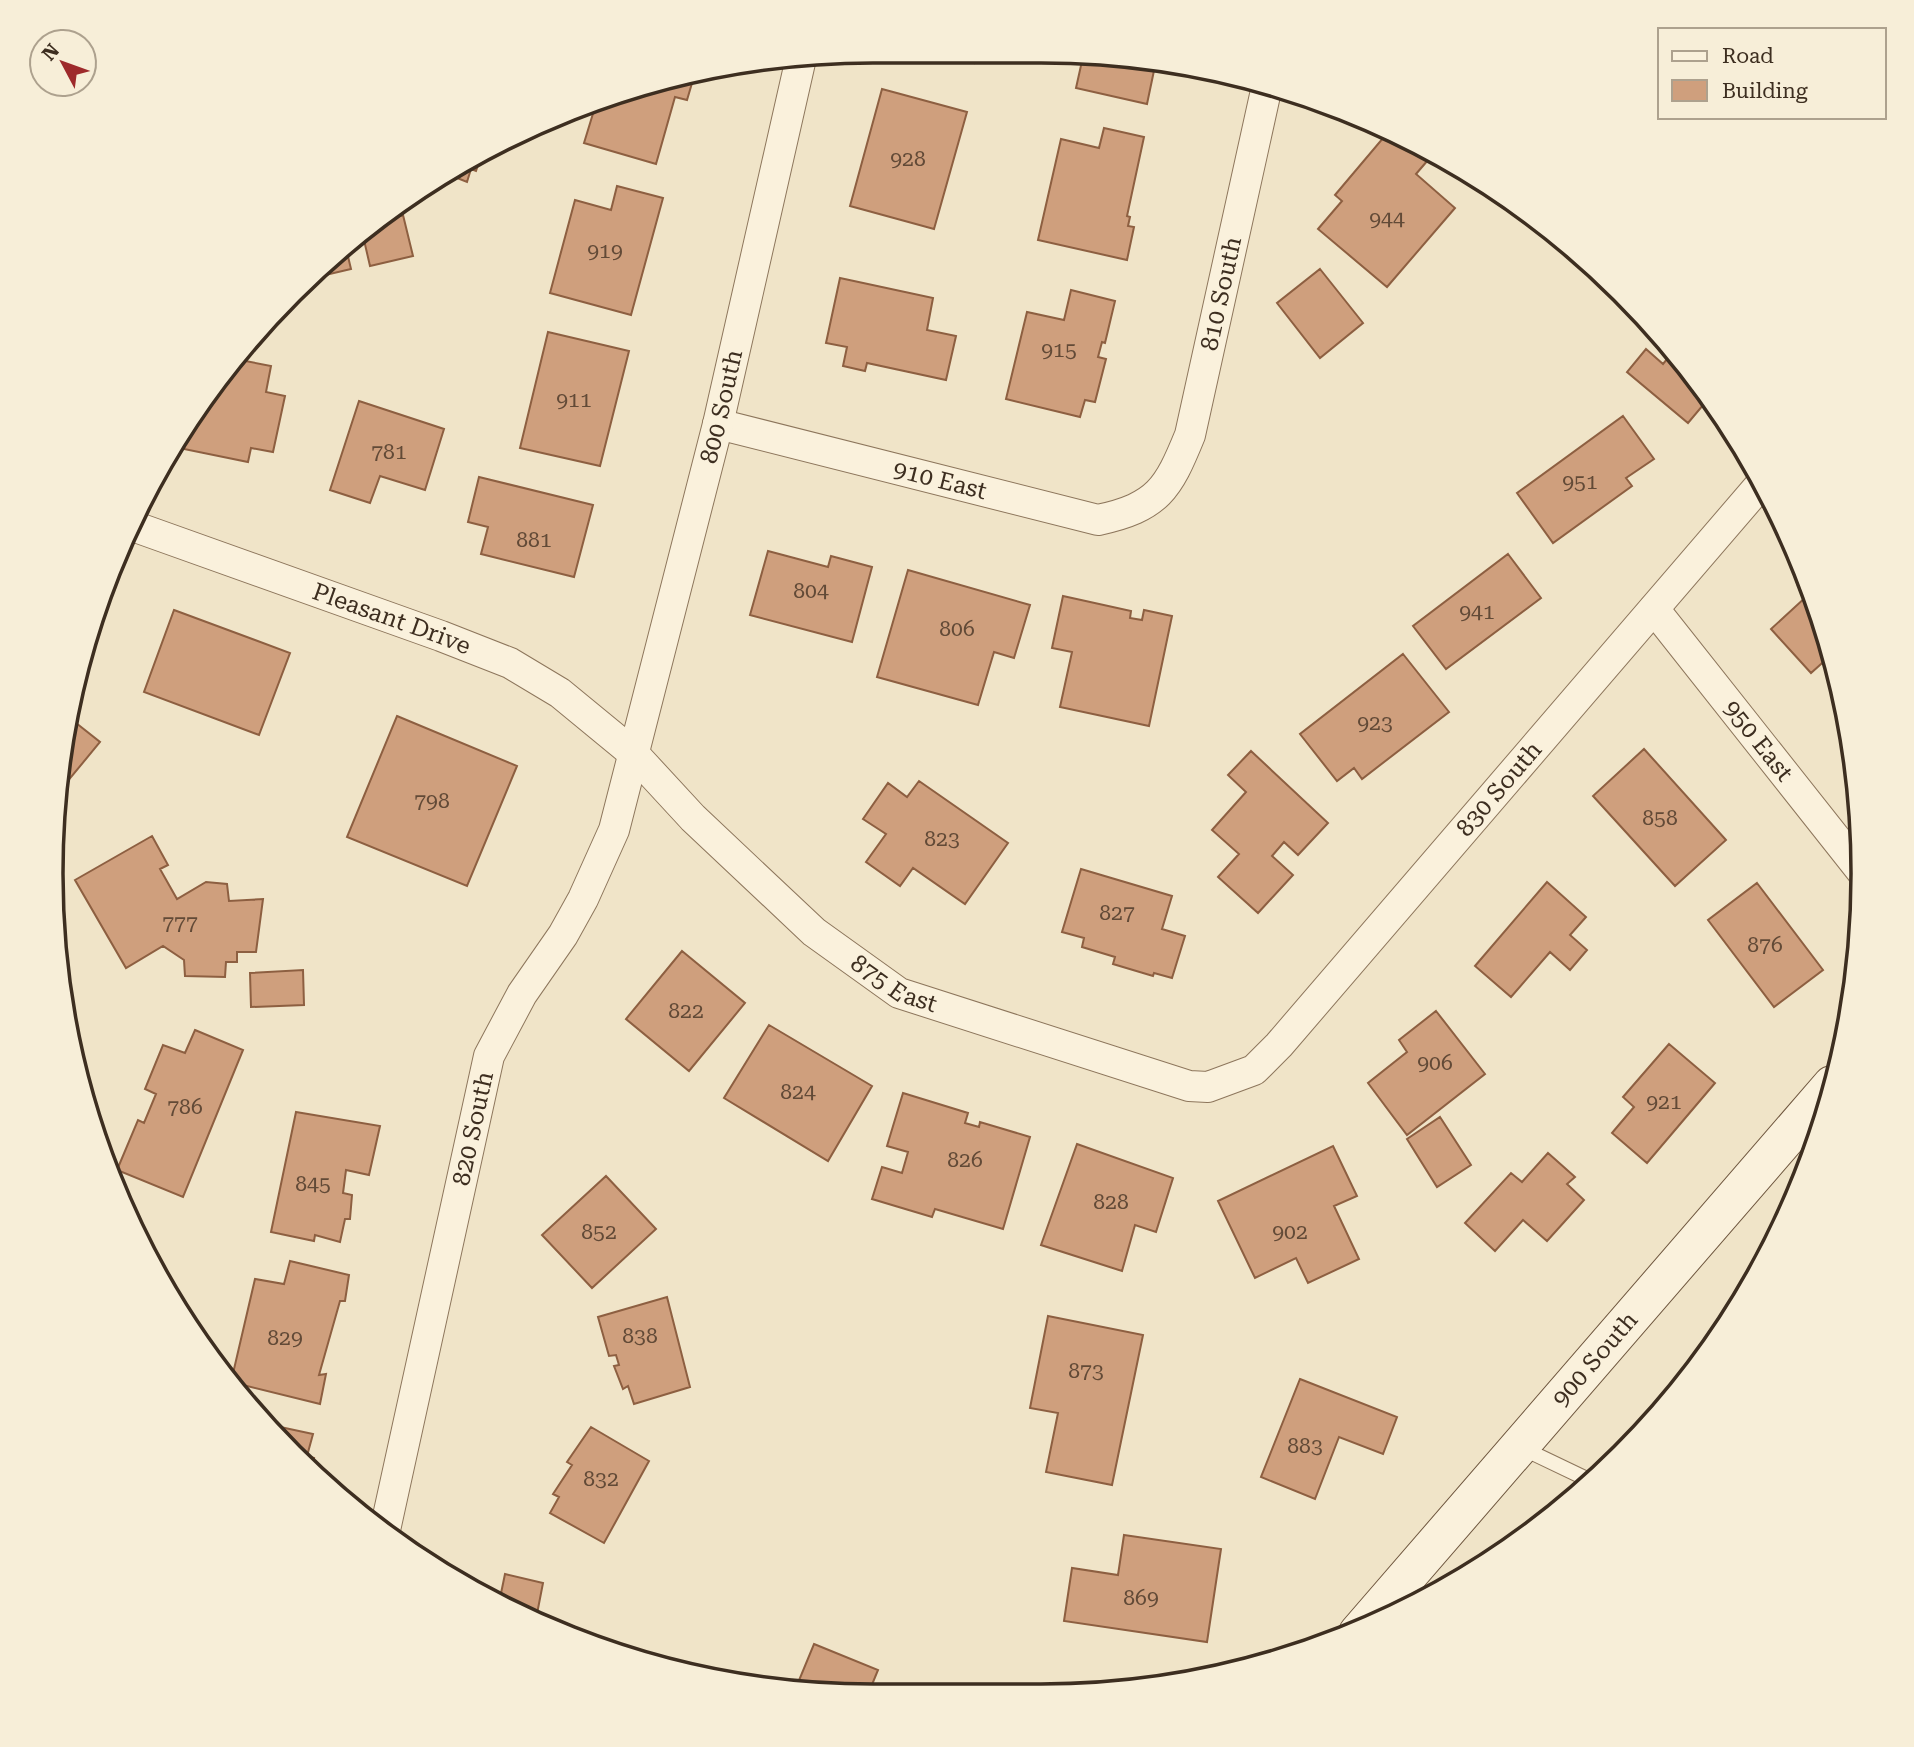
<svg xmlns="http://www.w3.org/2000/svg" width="1914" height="1747" font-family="'Roboto Serif',serif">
  <rect width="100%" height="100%" fill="#f0e4c8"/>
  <!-- building -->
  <path fill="#cf9f7d" stroke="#8d5f41" stroke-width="2" d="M935,51L977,52L974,63Z
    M1084,52L1156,61L1147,104L1076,88Z
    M695,73L687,100L675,97L656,164L584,143L595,107Z
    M882,89L967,112L934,229L850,206Z
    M1104,128L1144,137L1127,216L1130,217L1128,226L1134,227L1127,260L1038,240L1061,139L1099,148Z
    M1389,131L1402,138L1428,160L1416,174L1455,208L1387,287L1318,229L1342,201L1335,195Z
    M482,153L476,171L471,169L467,182L447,174Z
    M617,186L663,198L631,315L550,293L575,200L611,210Z
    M393,208L396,217L403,215L413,256L370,266L364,240L350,243L372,221Z
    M346,248L351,269L317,277Z
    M1320,269L1363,323L1320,358L1277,303Z
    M840,278L933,298L927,330L956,336L946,380L867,363L865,371L843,366L847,347L826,343Z
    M1071,290L1115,301L1105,343L1102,342L1098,357L1106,359L1095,402L1085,400L1080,417L1006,399L1027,312L1064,320Z
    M548,332L629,351L600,466L520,448Z
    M1646,349L1663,364L1672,353L1709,398L1688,423L1627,372Z
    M235,359L271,366L266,392L285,396L273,452L251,448L248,462L184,449L186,439L180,438L221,372Z
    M359,401L444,429L425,490L380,476L370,503L330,490Z
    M1623,416L1654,459L1626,478L1632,486L1553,543L1517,493Z
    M479,477L593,505L574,577L481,554L488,527L468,522Z
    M768,551L828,567L831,556L872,567L852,642L750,615Z
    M1508,554L1541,598L1446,669L1413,626Z
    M908,570L1030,605L1014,658L994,652L978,705L877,677Z
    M1807,579L1830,656L1811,673L1771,629L1807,596L1798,586Z
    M1063,596L1131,611L1130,618L1142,620L1144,610L1172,616L1149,726L1060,707L1072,652L1052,648Z
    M174,610L290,653L259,735L144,692Z
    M1403,654L1449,712L1362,779L1354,768L1337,781L1300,734Z
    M397,716L517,766L467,886L347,837Z
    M71,719L100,742L62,788Z
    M1644,749L1726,840L1675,886L1593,796Z
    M1251,751L1328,823L1298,855L1284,842L1272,856L1293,875L1258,913L1218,877L1239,854L1212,830L1246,792L1228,775Z
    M919,781L1008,843L965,904L913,868L900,886L866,862L886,834L863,819L888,783L907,797Z
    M152,836L168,865L160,869L177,899L206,882L227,884L229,901L263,899L256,952H237V962H226L225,977L185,976L184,960L163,946L126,968L75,880Z
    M1081,869L1172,896L1162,929L1185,936L1172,978L1154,973L1153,976L1113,964L1115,957L1082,947L1084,938L1062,932Z
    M1547,882L1586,917L1570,935L1587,950L1570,970L1550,952L1511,997L1475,966Z
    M1757,883L1823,970L1774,1007L1708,920Z
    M682,951L745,1003L689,1071L626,1019Z
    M303,970L304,1005L251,1007L250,973Z
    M1436,1011L1485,1074L1407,1135L1368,1083L1407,1052L1399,1040Z
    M769,1025L872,1086L828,1161L724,1098Z
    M195,1030L243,1050L183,1197L117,1170L138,1120L144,1123L156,1094L145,1089L163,1045L185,1053Z
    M1669,1044L1715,1083L1647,1163L1612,1133L1634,1107L1623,1097Z
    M903,1093L968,1113L965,1123L979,1127L980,1122L1030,1137L1003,1229L935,1209L932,1217L872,1199L882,1167L902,1173L908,1152L887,1146Z
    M296,1112L380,1126L369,1175L346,1170L343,1193L352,1195L350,1219H345L340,1242L315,1235L314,1241L271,1232Z
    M1440,1117L1471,1165L1437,1187L1407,1139Z
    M1077,1144L1173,1178L1156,1232L1135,1225L1122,1271L1041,1245Z
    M1333,1146L1357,1196L1334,1206L1359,1259L1308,1283L1296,1258L1255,1278L1218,1201Z
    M1548,1153L1575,1177L1567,1184L1584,1200L1547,1241L1523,1220L1495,1251L1465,1223L1511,1173L1522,1182Z
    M606,1176L656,1229L592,1288L542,1235Z
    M290,1261L349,1275L345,1301H340L319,1375L326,1374L320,1404L231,1382L255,1279L284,1284Z
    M667,1297L690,1387L634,1404L628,1386L623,1389L614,1366L619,1365L616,1355L609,1356L598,1317Z
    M1048,1316L1143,1335L1112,1485L1046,1472L1058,1413L1030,1408Z
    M1300,1379L1397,1417L1383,1454L1339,1437L1315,1499L1261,1477Z
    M271,1425L313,1434L307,1456L314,1458L311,1470L270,1427Z
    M591,1427L649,1461L604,1543L550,1513L559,1497L553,1494L572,1465L567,1462Z
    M1124,1535L1221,1549L1207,1642L1064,1621L1072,1568L1118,1575Z
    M505,1574L543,1583L536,1619L499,1603Z
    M814,1644L878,1670L869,1692L795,1690Z"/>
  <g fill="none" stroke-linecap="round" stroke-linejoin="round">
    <defs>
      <path id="lane" d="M1520,1447L1591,1481"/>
      <g id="street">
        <path id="s1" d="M718,424L1098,520C1158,507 1168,489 1190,435L1267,86"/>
        <path id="s2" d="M130,525L441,636L510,663L560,693L633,753L693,818L814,932L899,993L1189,1086L1208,1087L1254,1070L1279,1045L1761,484"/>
        <path id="s3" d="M1654,609L1863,873"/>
        <path id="s4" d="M385,1530L489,1056L522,994L563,935L583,899L614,830L718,424L801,58"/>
      </g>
      <g id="secondary">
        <path id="s5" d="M1358,1633L1832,1085"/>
      </g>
    </defs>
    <!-- lane casing -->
    <use href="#lane" stroke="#8d765c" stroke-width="16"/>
    <!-- street casing -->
    <use href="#street" stroke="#8d765c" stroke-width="32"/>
    <!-- secondary casing -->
    <use href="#secondary" stroke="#6f573f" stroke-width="40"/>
    <!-- lane -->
    <use href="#lane" stroke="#faf1dc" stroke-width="14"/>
    <!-- street -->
    <use href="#street" stroke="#faf1dc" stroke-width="30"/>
    <!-- secondary -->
    <use href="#secondary" stroke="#faf1dc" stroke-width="38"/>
  </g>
  <g text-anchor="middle" stroke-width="6" stroke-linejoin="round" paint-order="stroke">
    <!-- number labels -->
    <g font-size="21" fill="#624a37">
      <text x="908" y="166">928</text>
      <text x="1387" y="226">944</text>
      <text x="605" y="258">919</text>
      <text x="1059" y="357">915</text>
      <text x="574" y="407">911</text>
      <text x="389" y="459">781</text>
      <text x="1580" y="489">951</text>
      <text x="534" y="547">881</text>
      <text x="811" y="598">804</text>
      <text x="1477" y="619">941</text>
      <text x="957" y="636">806</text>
      <text x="1375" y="730">923</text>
      <text x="432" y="808">798</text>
      <text x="1660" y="825">858</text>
      <text x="942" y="846">823</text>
      <text x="1117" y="920">827</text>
      <text x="180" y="930">777</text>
      <text x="1765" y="952">876</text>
      <text x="686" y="1018">822</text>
      <text x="1435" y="1070">906</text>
      <text x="798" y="1099">824</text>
      <text x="1664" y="1109">921</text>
      <text x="185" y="1114">786</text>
      <text x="965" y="1167">826</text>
      <text x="313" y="1191">845</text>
      <text x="1111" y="1209">828</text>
      <text x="599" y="1239">852</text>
      <text x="1290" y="1239">902</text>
      <text x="640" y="1343">838</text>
      <text x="285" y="1345">829</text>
      <text x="1086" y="1378">873</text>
      <text x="1305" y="1453">883</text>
      <text x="601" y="1486">832</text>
      <text x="1141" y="1605">869</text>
    </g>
    <!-- street labels -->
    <g font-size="24" fill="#3d2e20" stroke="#f7eed8">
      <text dy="8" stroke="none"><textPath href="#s1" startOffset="670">810 South</textPath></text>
      <text dy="8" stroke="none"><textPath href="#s4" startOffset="1181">800 South</textPath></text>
      <text dy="8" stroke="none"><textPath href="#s1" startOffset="229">910 East</textPath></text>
      <text dy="8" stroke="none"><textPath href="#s2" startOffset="278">Pleasant Drive</textPath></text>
      <text dy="8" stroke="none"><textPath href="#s3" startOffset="168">950 East</textPath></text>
      <text dy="8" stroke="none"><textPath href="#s2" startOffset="1662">830 South</textPath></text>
      <text dy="8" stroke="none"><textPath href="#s2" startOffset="908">875 East</textPath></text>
      <text dy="8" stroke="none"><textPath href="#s4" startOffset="411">820 South</textPath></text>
      <text dy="8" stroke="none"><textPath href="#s5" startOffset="362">900 South</textPath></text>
    </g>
  </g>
  <!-- crop -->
  <path d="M0 0H1914V1747H0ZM873 63H1041A810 810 0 0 1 1851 873V874A810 810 0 0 1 1041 1684H873A810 810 0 0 1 63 874V873A810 810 0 0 1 873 63Z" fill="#f7eed8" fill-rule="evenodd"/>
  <path fill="none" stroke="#3d2e20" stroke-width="3.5" d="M873 63H1041A810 810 0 0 1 1851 873V874A810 810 0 0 1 1041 1684H873A810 810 0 0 1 63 874V873A810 810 0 0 1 873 63Z"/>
  <!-- legend -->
  <rect x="1658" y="28" width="228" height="91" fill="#f7eed8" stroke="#ada18e" stroke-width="2"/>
  <rect x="1672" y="51" width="35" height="10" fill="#faf1dc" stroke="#ada18e" stroke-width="2"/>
  <text x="1722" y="63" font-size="21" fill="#3d2e20">Road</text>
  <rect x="1672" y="80" width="35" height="21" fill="#cf9f7d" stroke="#ada18e" stroke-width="2"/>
  <text x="1722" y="98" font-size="21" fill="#3d2e20">Building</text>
  <!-- north arrow -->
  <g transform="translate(63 63) rotate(311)"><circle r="33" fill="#f7eed8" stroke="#ada18e" stroke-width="2"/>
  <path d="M0-5L12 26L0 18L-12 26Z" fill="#9e2a2b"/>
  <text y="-10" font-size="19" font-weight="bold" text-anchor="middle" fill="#3d2e20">N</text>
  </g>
</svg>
